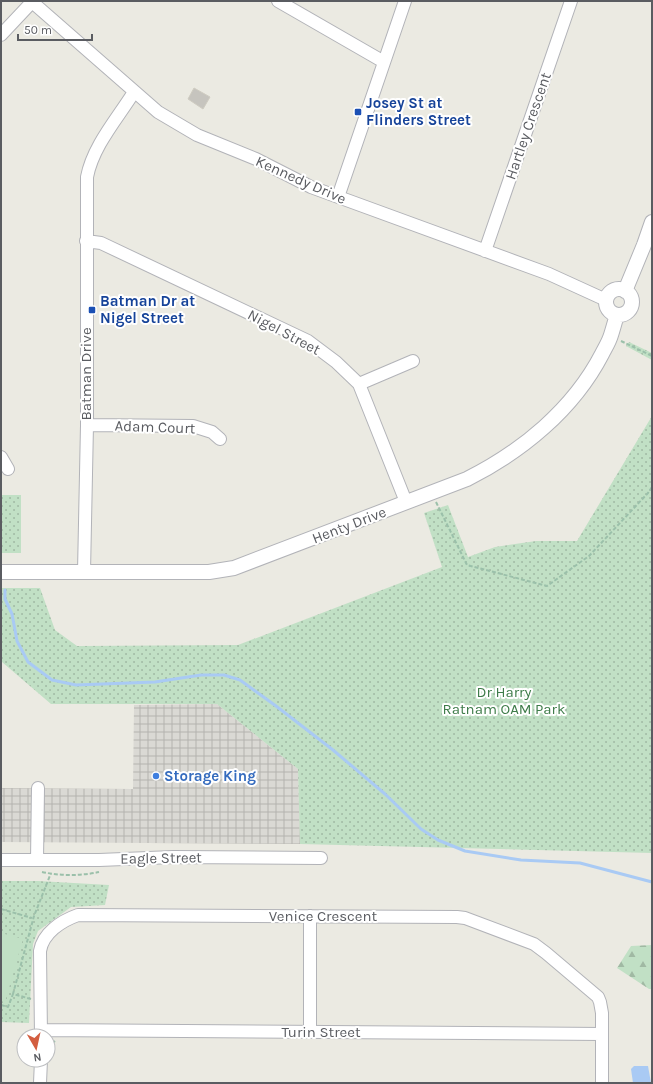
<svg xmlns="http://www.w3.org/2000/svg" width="653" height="1084" font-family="Karla,sans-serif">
  <defs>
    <pattern id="industrial-grid" width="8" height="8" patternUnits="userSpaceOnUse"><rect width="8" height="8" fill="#dad9d4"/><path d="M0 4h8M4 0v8" fill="none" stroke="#b4b3af"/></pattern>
    <pattern id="forest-firs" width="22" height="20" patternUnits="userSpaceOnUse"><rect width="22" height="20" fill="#c1e0c5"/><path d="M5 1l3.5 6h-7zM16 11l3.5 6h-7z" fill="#a0b9a3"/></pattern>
    <pattern id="park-dots" width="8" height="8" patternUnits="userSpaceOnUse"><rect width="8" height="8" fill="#c1e0c5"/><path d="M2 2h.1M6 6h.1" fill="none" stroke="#a0b9a3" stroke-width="1.8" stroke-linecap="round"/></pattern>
  </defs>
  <rect width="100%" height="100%" fill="#ebeae2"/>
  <!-- industrial -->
  <path fill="url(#industrial-grid)" d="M217,704L298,769L300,844L1,842V788L133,789L134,705Z"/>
  <!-- forest -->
  <path fill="url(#forest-firs)" d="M652,945V989H649L617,968L631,946Z"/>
  <!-- park -->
  <path fill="url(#park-dots)" d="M629,342L652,353V360L626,346Z
    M652,416V853L300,844L298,769L217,704H51L2,662L1,659V588H40L55,630L77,646L238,645L442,567L424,513L448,505L468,557L495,547L536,541H577Z
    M1,495H21V553H1Z
    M1,881H38L109,885L105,905L71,907L38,931L33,944L29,1023L1,1022Z"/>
  <!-- garden -->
  <path fill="#c1e0c5" d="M1,933L23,939L5,1002L1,1001Z"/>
  <!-- water -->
  <path fill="#a9caf4" d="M634,1066H648L651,1083H633L631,1069Z"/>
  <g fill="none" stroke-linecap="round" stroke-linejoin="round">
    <!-- stream -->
    <path stroke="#a9caf4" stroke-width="3" d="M5,590V599L12,614L17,641L28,662L52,680L76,685L155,682L201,675H224L240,680L276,706L333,750L385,794L421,829L438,840L465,851L521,860L580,863L652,882"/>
  </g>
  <!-- building -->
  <path fill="#c6c4be" stroke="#cfccc1" d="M194,88L210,97L203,109L188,99Z"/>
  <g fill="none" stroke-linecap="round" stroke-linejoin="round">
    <defs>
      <path id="minor" d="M31,1L158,112L197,135L256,159L311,187L549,274L606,300
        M278,1L384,62
        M1,35L32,2
        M338,197L405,1
        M86,241L101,243L308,341L336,362L359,384L406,502
        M485,251L571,1
        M359,384L413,361
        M87,425L193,426L212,432L220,439
        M1,457L8,469
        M84,572L87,425V177C93,146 117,119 134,92
        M1,860H99L173,857L321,858
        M37,860L38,788
        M41,1030L602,1034
        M310,1032V916
        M41,1036L40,951C43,933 61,921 78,915L457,917L465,918L534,944L546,953L598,997L600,1002L602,1013V1083
        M40,1083L41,1060"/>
      <path id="tertiary" d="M606 302a13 13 0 1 1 26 0a13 13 0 1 1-26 0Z
        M625,291L644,245L652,222
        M1,572H209L234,568L467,479C521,452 573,410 602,354C605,348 609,342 611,335C613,329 615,321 617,315"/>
    </defs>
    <!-- minor casing -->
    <use href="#minor" stroke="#b2b3b8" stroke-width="14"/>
    <!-- tertiary casing -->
    <use href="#tertiary" stroke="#b2b3b8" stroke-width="16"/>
    <!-- path -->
    <path stroke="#9bc0aa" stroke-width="2" stroke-dasharray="4 2" stroke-linecap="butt" d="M621,341L652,356
      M436,502L467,565L547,586L589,556L648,493L652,487
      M42,872C61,876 80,876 99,872
      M1,909L32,918
      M31,999L13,994L34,916L51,873
      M1,1005L8,1007L13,994
      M50,1047V1041
      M48,1052H49L51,1044L55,1041"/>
    <!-- minor -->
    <use href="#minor" stroke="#fff" stroke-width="12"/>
    <!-- tertiary -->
    <use href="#tertiary" stroke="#fff" stroke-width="14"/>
  </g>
  <!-- markers -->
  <g fill="#1a4fb4" stroke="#fff" stroke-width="1.5">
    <rect x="354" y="108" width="8" height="8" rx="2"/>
    <rect x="88" y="306" width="8" height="8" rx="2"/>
  </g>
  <circle fill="#3f7fe0" stroke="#fff" stroke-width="1.5" cx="156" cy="776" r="4"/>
  <g text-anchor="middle" stroke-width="4" stroke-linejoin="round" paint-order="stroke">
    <!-- transit labels -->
    <g font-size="15" font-weight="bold" fill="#164399" stroke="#fff" text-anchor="start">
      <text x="366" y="108">Josey St at<tspan x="366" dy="17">Flinders Street</tspan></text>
      <text x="100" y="306">Batman Dr at<tspan x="100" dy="17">Nigel Street</tspan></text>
    </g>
    <!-- street labels -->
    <g font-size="15" fill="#5a5c61" stroke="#fff">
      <text transform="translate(528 126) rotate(-71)" y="5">Hartley Crescent</text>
      <text transform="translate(301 180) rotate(24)" y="5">Kennedy Drive</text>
      <text transform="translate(284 332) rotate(28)" y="5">Nigel Street</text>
      <text transform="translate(86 374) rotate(-90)" y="5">Batman Drive</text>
      <text transform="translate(155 427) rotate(2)" y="5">Adam Court</text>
      <text transform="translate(349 525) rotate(-21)" y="5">Henty Drive</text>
      <text transform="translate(161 858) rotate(-1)" y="5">Eagle Street</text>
      <text x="323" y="921">Venice Crescent</text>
      <text x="321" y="1037">Turin Street</text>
    </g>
    <!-- park labels -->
    <g font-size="15" fill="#3e7c49" stroke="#fff">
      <text x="504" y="697">Dr Harry<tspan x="504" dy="17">Ratnam OAM Park</tspan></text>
    </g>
    <!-- shop labels -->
    <g font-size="15" font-weight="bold" fill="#366cbe" stroke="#fff" text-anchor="start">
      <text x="164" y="781">Storage King</text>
    </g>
  </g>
  <!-- border -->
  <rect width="653" height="1084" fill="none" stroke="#5a5c61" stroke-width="4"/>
  <!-- north arrow -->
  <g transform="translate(36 1048) rotate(171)"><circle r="19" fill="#ffffff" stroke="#bdbec0"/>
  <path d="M0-3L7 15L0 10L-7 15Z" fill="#d35e40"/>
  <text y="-6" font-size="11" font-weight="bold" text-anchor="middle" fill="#5a5c61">N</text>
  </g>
  <!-- scale -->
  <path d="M18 34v6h74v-6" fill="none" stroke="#5a5c61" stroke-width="2"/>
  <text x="24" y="34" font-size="12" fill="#5a5c61" stroke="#ffffff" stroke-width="3" paint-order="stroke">50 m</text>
</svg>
